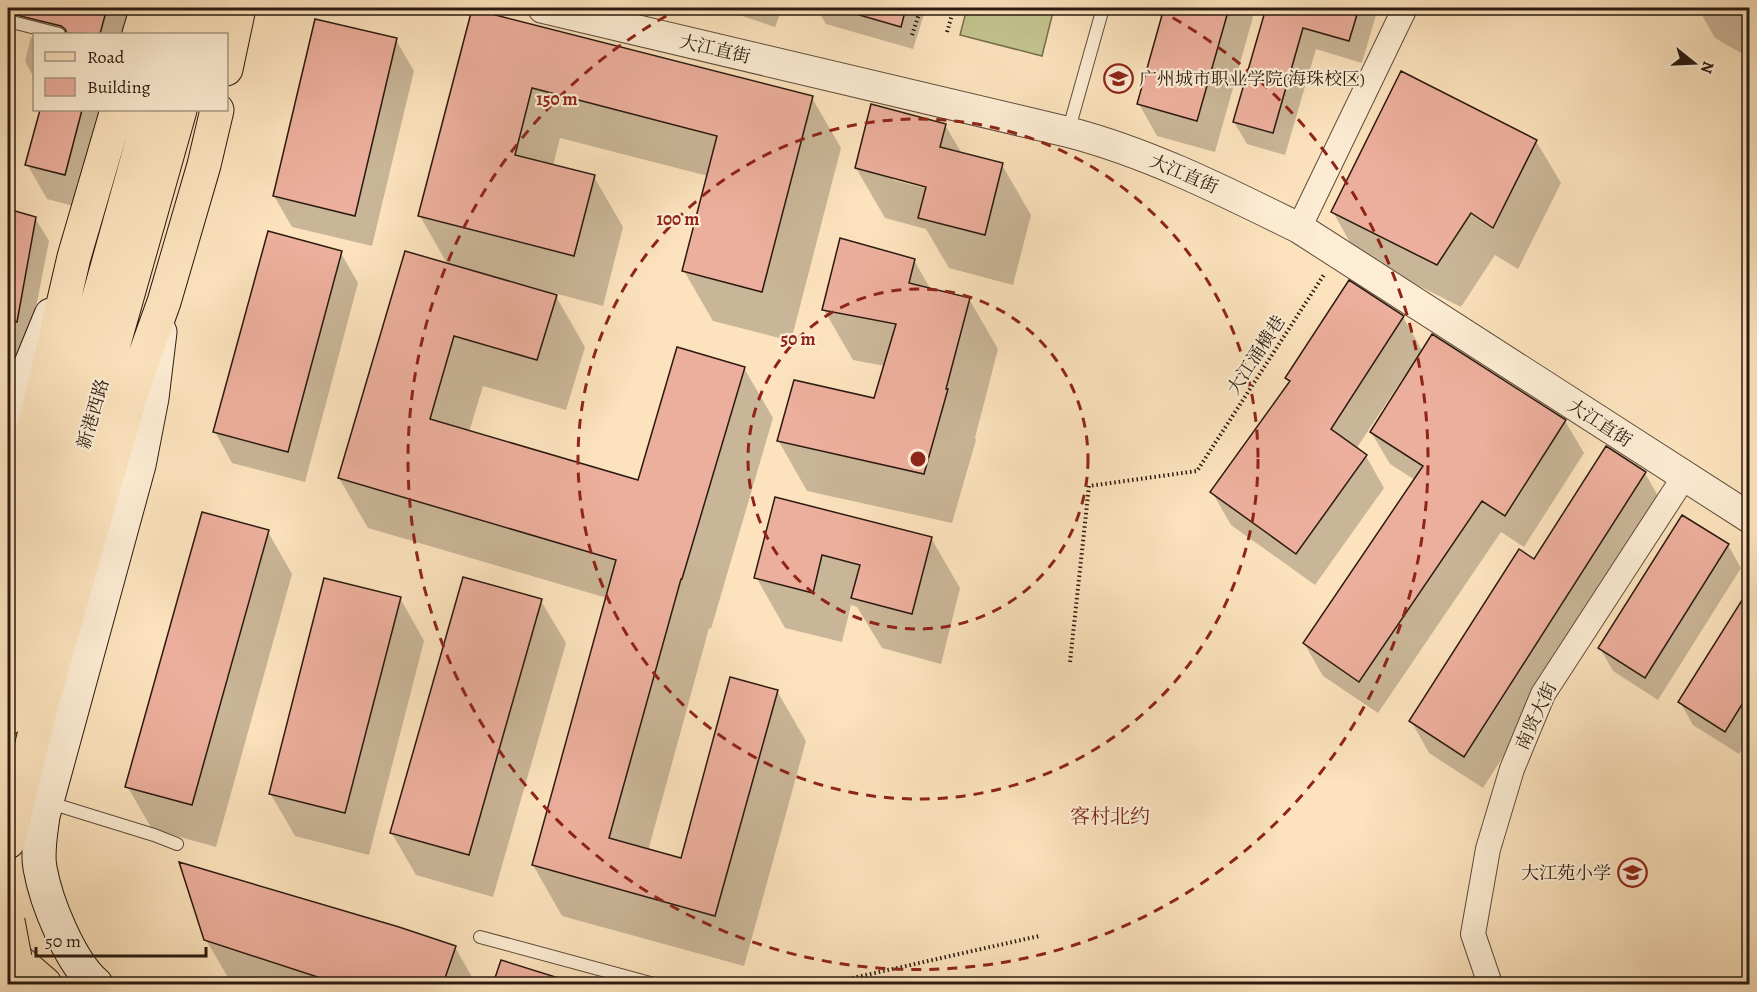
<svg xmlns="http://www.w3.org/2000/svg" width="1757" height="992" font-family="Alegreya,'Noto Serif SC',serif">
  <rect width="100%" height="100%" fill="#fce3bd"/>
  <filter id="stains"><feTurbulence type="fractalNoise" baseFrequency=".00333" numOctaves="4"/><feColorMatrix values="0 0 0 0 .2 0 0 0 0 .09 0 0 0 0 .02 0 0 0 .5 -.17"/></filter>
  <radialGradient id="worn" r=".72"><stop offset=".6" stop-color="#630" stop-opacity="0"/><stop offset="1" stop-color="#630" stop-opacity=".3"/></radialGradient>
  <!-- green -->
  <path fill="#c3c38e" stroke="#776e4f" stroke-width="1.5" d="M967,8H1054L1042,56L960,35Z"/>
  <!-- shadow -->
  <path fill="#0003" fill-rule="evenodd" d="M29,8H136L128,34H37L26,17Z
    M709,8H782L775,27L724,10L723,12Z
    M816,8H926L913,49L826,24Z
    M1166,8H1247L1253,17L1215,152L1157,136L1139,104Z
    M1268,8H1378L1362,63L1316,49L1285,155L1247,144L1234,122Z
    M1698,8H1750V54L1748,57L1715,38Z
    M473,11L812,98L841,148L791,341L713,321L684,271L708,176L560,138L553,166L594,177L623,227L603,306L554,293L585,347L566,410L483,386L469,432L639,482L744,368L773,418L711,629L709,628L648,851L682,860L777,691L806,741L744,966L562,916L533,865L607,598L368,528L339,478L448,265L420,216Z
    M31,37L34,38V78L25,61Z
    M396,40L414,71L372,246L292,227L274,196Z
    M41,110H111L85,209L47,199L27,164Z
    M945,125L962,154L1002,165L1031,215L1013,285L949,268L926,229L885,218L856,168ZM893,177L934,187L933,190L893,180Z
    M1536,141L1561,183L1518,269L1495,255L1461,307L1357,255L1333,212Z
    M8,211L35,218L49,241L18,400L8,396Z
    M341,253L358,283L305,482L232,463L215,432Z
    M914,260L931,290L969,299L998,349L975,438L976,440L952,523L807,491L778,440L875,400L885,366L853,360L824,310Z
    M1403,317L1423,352L1565,421L1584,453L1524,547L1501,532L1378,713L1323,676L1304,643L1415,480L1390,464L1371,432L1407,376L1405,375L1356,449L1366,456L1384,488L1315,585L1231,525L1212,492L1290,383L1287,378Z
    M1645,473L1663,505L1483,788L1429,753L1411,721L1534,561Z
    M776,499L931,538L960,588L941,664L882,648L857,607L851,605L842,642L785,628L756,577Z
    M268,532L292,574L216,847L152,829L127,786Z
    M1728,545L1741,568L1658,700L1613,671L1600,648Z
    M1750,592V736L1739,754L1693,725L1680,702Z
    M400,598L424,641L369,855L295,836L270,793Z
    M541,601L566,643L493,897L416,875L391,832Z
    M206,940L455,947L476,984H232Z
    M502,962L573,984H495Z"/>
  <!-- building -->
  <path fill="#edaf9d" stroke="#2b1a10" stroke-width="1.5" d="M8,8H107L100,34L67,33L65,29L61,26L8,13Z
    M850,8H906L901,27L849,12Z
    M1164,8H1229L1197,121L1137,104Z
    M1266,8H1359L1349,41L1303,28L1273,133L1233,122Z
    M472,9L813,96L762,292L682,271L717,136L532,88L515,155L595,175L574,256L418,216Z
    M315,19L397,38L355,216L273,196Z
    M1401,71L1537,140L1493,228L1471,213L1437,265L1331,212Z
    M871,104L946,124L940,147L1003,163L985,235L918,218L926,187L855,168Z
    M40,110H82L65,175L25,165Z
    M8,209L36,217L17,322L8,321Z
    M268,231L342,251L288,452L213,432Z
    M840,238L915,259L909,283L970,298L946,389H948L924,474L777,441L794,380L874,398L896,324L822,310Z
    M405,251L557,295L537,360L454,336L430,419L638,480L677,347L745,367L682,579H681L609,838L681,858L730,677L778,690L715,916L532,865L616,560L338,478Z
    M1349,280L1404,316L1331,429L1367,455L1296,554L1210,492L1290,381L1285,378Z
    M1432,334L1566,420L1505,516L1482,501L1359,682L1303,643L1423,466L1370,432Z
    M1606,446L1646,472L1464,757L1409,721L1519,549L1534,559Z
    M775,497L932,537L912,614L851,598L860,565L822,555L813,593L754,578Z
    M202,512L269,530L192,805L125,787Z
    M1682,515L1729,544L1645,678L1598,648Z
    M463,577L542,599L469,855L390,833Z
    M324,578L401,597L345,813L269,794Z
    M1749,589V693L1725,732L1678,702Z
    M179,862L399,927L456,946L443,984H339L204,940Z
    M501,960L565,980L564,984H493Z"/>
  <g fill="none" stroke-linecap="round" stroke-linejoin="round">
    <defs>
      <path id="service" d="M8,21L59,34
        M1068,132L1103,8
        M47,802L154,835L177,844
        M480,937L654,984"/>
      <path id="minor" d="M1299,228L1405,8
        M1490,984L1473,934L1488,849L1512,769L1543,694L1684,477"/>
      <path id="tertiary" d="M543,8L1068,132C1149,153 1224,191 1299,228L1750,518"/>
      <path id="secondary" d="M8,430L28,371L51,315
        M96,984C70,962 46,902 40,868C37,852 41,832 43,816L139,465L152,398L160,332"/>
      <path id="primary" d="M139,34L147,8
        M172,34L180,8
        M202,34L210,8
        M226,69L239,8
        M8,519L41,399L74,257L117,110
        M8,622L151,110
        M8,718L180,110
        M8,842L40,711L97,511L133,388L164,302L204,165L217,110"/>
      <path id="trunk" d="M15,958L45,984"/>
    </defs>
    <!-- service casing -->
    <use href="#service" stroke="#5f4c3b" stroke-width="14"/>
    <!-- minor casing -->
    <use href="#minor" stroke="#5f4c3b" stroke-width="26"/>
    <!-- tertiary casing -->
    <use href="#tertiary" stroke="#5f4c3b" stroke-width="32"/>
    <!-- secondary casing -->
    <use href="#secondary" stroke="#2b1a10" stroke-width="35"/>
    <!-- primary casing -->
    <use href="#primary" stroke="#2b1a10" stroke-width="35"/>
    <!-- trunk casing -->
    <use href="#trunk" stroke="#2b1a10" stroke-width="35"/>
    <!-- path -->
    <path stroke="#2b1a10" stroke-width="4" stroke-dasharray="1.5 3" stroke-linecap="butt" d="M947,32L954,8
      M912,35L921,8
      M1070,662L1089,486L1197,471L1325,273
      M826,984L1039,936"/>
    <!-- service -->
    <use href="#service" stroke="#fdedd4" stroke-width="12"/>
    <!-- minor -->
    <use href="#minor" stroke="#fdedd4" stroke-width="24"/>
    <!-- tertiary -->
    <use href="#tertiary" stroke="#fdedd4" stroke-width="30"/>
    <!-- secondary -->
    <use href="#secondary" stroke="#fdedd4" stroke-width="33"/>
    <!-- primary -->
    <use href="#primary" stroke="#fce3bd" stroke-width="33"/>
    <!-- trunk -->
    <use href="#trunk" stroke="#fce3bd" stroke-width="33"/>
    <defs>
      <path id="primary-bridge" d="M8,921L15,958"/>
    </defs>
    <!-- primary-bridge casing -->
    <use href="#primary-bridge" stroke="#2b1a10" stroke-width="35" stroke-linecap="butt"/>
    <!-- primary-bridge -->
    <use href="#primary-bridge" stroke="#fce3bd" stroke-width="33"/>
  </g>
  <!-- distance rings -->
  <g fill="none" stroke="#8f2418" stroke-width="3" stroke-dasharray="10 8">
    <circle cx="918" cy="459" r="170"/>
    <circle cx="918" cy="459" r="340"/>
    <path d="M1157 9A510 510 0 1 1 679 9"/>
  </g>
  <!-- icons -->
  <defs>
    <symbol id="university-ring" viewBox="-11 -11 22 22"><circle r="9.5" fill="#fdedd4" stroke="#8f2418" stroke-width="1.5"/><path d="M0-5L7-2L0 1L-7-2ZM-4 1L0 2.5L4 1V4Q0 6-4 4Z" fill="#8f2418"/></symbol>
    <symbol id="school-ring" viewBox="-11 -11 22 22"><circle r="9.5" fill="#fdedd4" stroke="#8f2418" stroke-width="1.5"/><path d="M0-5L7-2L0 1L-7-2ZM-4 1L0 2.5L4 1V4Q0 6-4 4Z" fill="#8f2418"/></symbol>
  </defs>
  <g fill-rule="evenodd">
    <use href="#university-ring" x="1102" y="62" width="33" height="33"/>
    <use href="#school-ring" x="1616" y="856" width="33" height="33"/>
  </g>
  <g text-anchor="middle" stroke-width="4.5" stroke-linejoin="round" paint-order="stroke">
    <!-- street labels -->
    <g font-size="18" fill="#2b1a10" stroke="#fdedd4">
      <text transform="translate(715 49) rotate(13)" y="6">大江直街</text>
      <text transform="translate(1184 174) rotate(23)" y="6">大江直街</text>
      <text transform="translate(1256 355) rotate(-57)" y="6">大江涌横巷</text>
      <text transform="translate(93 414) rotate(-74)" y="6">新港西路</text>
      <text transform="translate(1600 423) rotate(33)" y="6">大江直街</text>
      <text transform="translate(1536 716) rotate(-65)" y="6">南贤大街</text>
    </g>
    <!-- poi labels -->
    <g font-size="18" fill="#2b1a10" stroke="#fdedd4" text-anchor="start">
      <text x="1139" y="85">广州城市职业学院(海珠校区)</text>
      <text x="1611" y="879" text-anchor="end">大江苑小学</text>
    </g>
    <!-- neighbourhood labels -->
    <g font-size="20" fill="#7a1f14" stroke="#fdedd4">
      <text x="1110" y="823">客村北约</text>
    </g>
  </g>
  <circle cx="918" cy="459" r="9" fill="#8f2418" stroke="#fdedd4" stroke-width="3"/>
  <g font-size="18" text-anchor="middle" font-weight="bold" fill="#8f2418" stroke="#fdedd4" stroke-width="4.5" stroke-linejoin="round" paint-order="stroke">
    <text x="557" y="105">150 m</text>
    <text x="678" y="225">100 m</text>
    <text x="798" y="345">50 m</text>
  </g>
  <!-- margin -->
  <rect width="1757" height="992" fill="none" stroke="#fce3bd" stroke-width="30"/>
  <rect x="9" y="9" width="1739" height="974" fill="none" stroke="#2b1a10" stroke-width="3"/>
  <rect x="15" y="15" width="1727" height="962" fill="none" stroke="#2b1a10" stroke-width="1.5"/>
  <!-- legend -->
  <rect x="33" y="33" width="195" height="78" fill="#fdedd4" stroke="#a99986" stroke-width="1.5"/>
  <rect x="45" y="52" width="30" height="9" fill="#fce3bd" stroke="#a99986" stroke-width="1.5"/>
  <text x="87" y="63" font-size="18" fill="#2b1a10">Road</text>
  <rect x="45" y="78" width="30" height="18" fill="#edaf9d" stroke="#a99986" stroke-width="1.5"/>
  <text x="87" y="93" font-size="18" fill="#2b1a10">Building</text>
  <!-- north arrow -->
  <g transform="translate(1694 63) rotate(108)" stroke="#fdedd4" stroke-width="4.5" paint-order="stroke">
  <path d="M0-4.5L10 22L0 15L-10 22Z" fill="#2b1a10"/>
  <text y="-9" font-size="16" font-weight="bold" text-anchor="middle" fill="#2b1a10">N</text>
  </g>
  <!-- scale -->
  <path d="M36 947v9h170v-9" fill="none" stroke="#2b1a10" stroke-width="3"/>
  <text x="45" y="947" font-size="18" fill="#2b1a10" stroke="#fdedd4" stroke-width="4.5" paint-order="stroke">50 m</text>
  <rect width="100%" height="100%" filter="url(#stains)"/>
  <rect width="100%" height="100%" fill="url(#worn)"/>
</svg>
